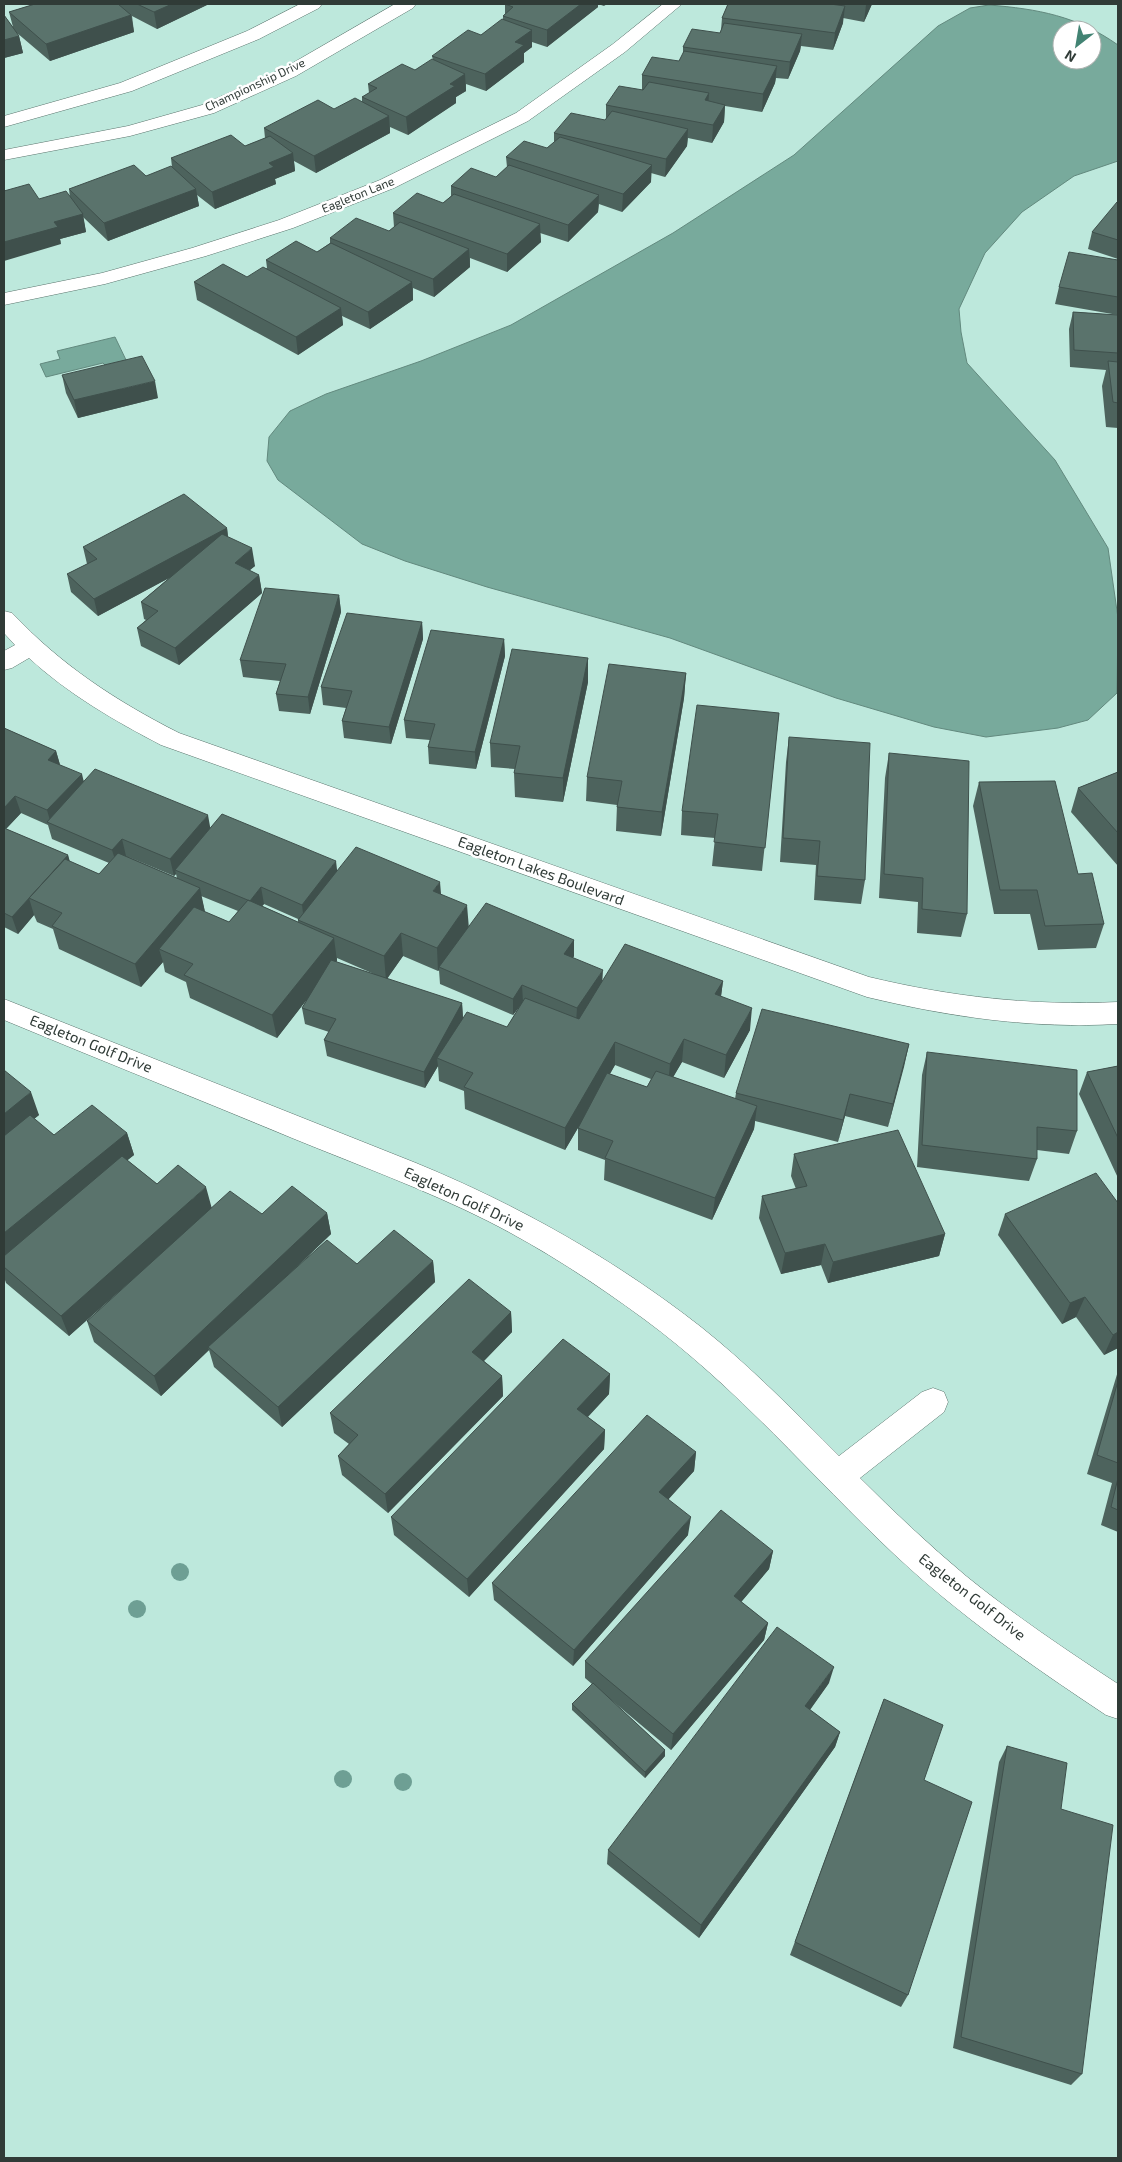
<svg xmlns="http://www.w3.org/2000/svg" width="1122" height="2162" font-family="'Exo 2',sans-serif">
  <rect width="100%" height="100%" fill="#e7fef7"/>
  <!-- green -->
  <path fill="#bde8dc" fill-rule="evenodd" d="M4,4H1118V2158H4ZM1062,30H1092V60H1062Z"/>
  <!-- water -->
  <path fill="#78aa9c" stroke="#62897e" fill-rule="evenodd" d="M989,5C1038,9 1077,16 1118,45V161L1074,176L1022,212L985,253L959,309L961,332L967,363L1055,460L1108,548L1118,618L1117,693L1088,720L1058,728L986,737L934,727L836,698L670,638L487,587L405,561L362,544L278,480L267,461L269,437L290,411L326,394L421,361L511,325L673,233L794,155L938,26L970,8ZM1062,30H1092V60H1062Z
    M115,337L127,362L107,367L103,363L46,377L40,364L60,359L57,351Z"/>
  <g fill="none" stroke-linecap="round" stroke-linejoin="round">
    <defs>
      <path id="street" d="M300,4H322L319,8L259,39L132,91L4,127V116L120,83L247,31Z
        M395,4H416L413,8L296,76L214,113L130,136L4,160V150L128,126L202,105L284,68Z
        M663,4H682L625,52L528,121L394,188L293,228L206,256L105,284L4,305V293L102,273L192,248L279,220L380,180L516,113L613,44Z
        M4,611L12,613C61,665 116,701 179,733L869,977C952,997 1033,1006 1118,1002V1024C1033,1029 950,1017 867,997L161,745C115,721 68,694 29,658L12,668L4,670V651L15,645L4,633Z
        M4,999L416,1163C518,1205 614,1259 701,1327C750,1366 795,1412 839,1456L922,1392L933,1388L944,1392L948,1402L944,1412L860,1478C894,1512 929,1545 966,1576C1014,1615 1066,1650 1118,1684V1719L1106,1715C1032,1666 960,1616 895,1555C811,1476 738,1388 644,1319C595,1283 543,1249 488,1221C424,1189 358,1165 292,1138C196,1098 100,1060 4,1020Z"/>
    </defs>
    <!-- street casing -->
    <use href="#street" stroke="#5b746d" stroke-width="1"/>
    <!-- street -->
    <use href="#street" fill="#fff" fill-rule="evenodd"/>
  </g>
  <!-- trees -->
  <g fill="#6e9f94">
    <circle cx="180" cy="1572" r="9"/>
    <circle cx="137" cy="1609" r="9"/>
    <circle cx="343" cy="1779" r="9"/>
    <circle cx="403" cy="1782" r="9"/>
  </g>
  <!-- wall -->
  <path fill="#4d635d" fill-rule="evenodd" d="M35,4H209L157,29L132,16L134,32L50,61L17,33L19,36L23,53L4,58V15L13,27L9,12Z
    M505,4H607L604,6L598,4V7L547,47L532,42V47L524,53V62L486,91L466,84V91L456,97V103L408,135L390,127V133L316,173L294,161L295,171L275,179L276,184L215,209L197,195L199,206L108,241L83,217L86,232L60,239L61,244L39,199L70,198L69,189L146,176L172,167L171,158L245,146L265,138L264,128L362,102V97L369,93L368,84L415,70L433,60L432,56L481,35L503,20V16L505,14Z
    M728,4H872L864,22L843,18V23L833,50L801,46L800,51L788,79L776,78L775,83L762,112L725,106L724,122L712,143L688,138L687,146L665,177L651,173V182L622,212L599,204L598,212L568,242L540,233L541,242L507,272L470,258V267L434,297L413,288V300L370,329L342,316L343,325L298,355L197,300L194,282L247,277L267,268L266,260L317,252L330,243V238L389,231L394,227L393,213L443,203L451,196V186L496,177L507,167L506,157L547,148L554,142V133L605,120L606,119V105L642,90V75L679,61L683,54V47L720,33L721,30L722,18Z
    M1118,202V259L1088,249L1092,232Z
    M1118,260V428L1106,427L1102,386L1106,370L1070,367L1069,329L1073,312L1118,315L1055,304L1059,287Z
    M62,375L158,398L78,418L66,393Z
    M227,528L228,537L255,566L249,570L259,575L262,593L179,665L141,646L137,628L146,620L144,619L141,602L169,578L98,616L71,592L67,574L87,564L83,547Z
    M339,595L341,612L310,714L279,711L276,694L280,681L243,677L240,660Z
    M422,622L423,639L391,744L344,738L342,721L346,708L323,705L321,687Z
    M504,639L505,656L476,769L429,764L428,747L430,740L406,738L404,720Z
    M588,658V682L563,802L515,797L514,773L515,769L491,767L490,743Z
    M686,673L684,698L661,836L616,831L617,805L586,801L587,777Z
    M779,713L762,871L712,866L715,838L681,835L682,811Z
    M4,728L56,751L60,765L84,781L211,828L337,870L441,895L469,928L574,940V956L573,958L603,981H723L721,996L750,1030L724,1078L682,1062L673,1077L735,1099L736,1093L909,1044L888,1127L845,1116L838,1142L755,1121L754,1129L712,1220L604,1180L605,1160L578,1150V1128L582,1121L565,1150L465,1109L464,1091L439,1081L438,1066L425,1088L327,1056L324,1040L329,1032L305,1024L302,1008L307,999L277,1038L190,998L186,982L165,972L163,962L141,987L59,949L53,929L37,922L34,915L18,934L4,927ZM21,813L48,825L52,839L109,863L99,874L69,861L68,855L6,829ZM126,856L174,876L176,874L177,878ZM201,896L238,911L229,922L205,912ZM264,904L298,919V922L262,906ZM403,956L438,971L439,970L440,984L513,1015L520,1006L507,1027L463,1018L462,1003L387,979ZM337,958L374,974L336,962L337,961ZM615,1065L651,1079L647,1087L610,1074Z
    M789,737L865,880L861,904L814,900L816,865L780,862L786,762Z
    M889,753L967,914L961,937L917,933L918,902L879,898L885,778Z
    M1118,772V866L1071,812L1078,788Z
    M979,782L1104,924L1096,948L1038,950L1030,914H994L973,806Z
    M927,1052L1077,1131L1069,1154L1037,1150V1159L1029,1181L917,1167L922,1075Z
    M1118,1066V1178L1079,1094L1087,1072Z
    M4,1070L39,1115L34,1119L54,1135L127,1133L134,1155L127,1160L157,1184L212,1208L262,1214L327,1213L331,1234L288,1276L357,1264L433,1261L435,1282L282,1427L214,1367L209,1350L161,1396L94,1342L87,1321L134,1278L69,1336L6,1283L4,1277Z
    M794,1154L945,1234L939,1256L828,1283L821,1265L781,1274L759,1218L762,1196L796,1189L791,1176Z
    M1118,1203V1348L1104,1355L1076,1317L1062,1324L998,1235L1005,1214Z
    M511,1312L512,1332L484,1361L502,1376L503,1396L388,1513L342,1475L338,1456L349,1444L334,1433L330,1413Z
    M1118,1371V1532L1101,1525L1112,1483L1087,1474Z
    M610,1374L609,1394L588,1417L605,1430L604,1449L469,1597L394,1535L391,1517Z
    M696,1452L694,1471L668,1499L688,1535L573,1666L494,1600L492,1583Z
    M773,1551L769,1569L741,1602L768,1623L764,1640L671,1750L610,1699L665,1750V1756L645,1778L572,1710V1704L592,1684L585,1678V1661Z
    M829,1683L810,1710L840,1732L835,1747L699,1938L607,1864L608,1850Z
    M884,1699L924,1780L908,1995L901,2007L790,1955Z
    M1007,1746L1061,1809L1082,2074L1071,2085L953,2048L999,1762Z"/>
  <!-- shaded-wall -->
  <path fill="#3f504c" d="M172,4H209L157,29L154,12Z
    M581,4H598V7L547,47V30Z
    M866,4H872L864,22L866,5Z
    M845,6L843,23L833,50L835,33Z
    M131,15L134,32L50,61L46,44Z
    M532,30V47L524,53V62L486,91L485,74L515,42Z
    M802,34L800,51L788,79L790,62Z
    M19,36L23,53L4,58V40Z
    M777,66L775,83L762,112L763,94Z
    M465,74L466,91L456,97V103L408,135L406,117L450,84Z
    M709,93L708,110L705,100Z
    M725,105L724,122L712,143L713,125Z
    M389,116L390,133L316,173L314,156Z
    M688,129L687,146L665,177L666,159Z
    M293,153L295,171L275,179L276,184L215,209L212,192L269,163Z
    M652,165L651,182L622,212L623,194Z
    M196,189L199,206L108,241L104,223Z
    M599,195L598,212L568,242V225Z
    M83,214L86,232L60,239L61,244L4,261V242L54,222Z
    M540,224L541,242L507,272V254Z
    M469,249L470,267L434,297L433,279Z
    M412,282L413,300L370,329L368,312Z
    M341,308L343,325L298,355L296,337Z
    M155,381L158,398L78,418L74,400Z
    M227,528L229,546L98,616L94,599Z
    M252,548L255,566L237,581L235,563Z
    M259,575L262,593L179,665L175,648Z
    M339,595L341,612L310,714L308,697Z
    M422,622L423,639L391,744L389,727Z
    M504,639L505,656L476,769L475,752Z
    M588,658V682L563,802V778Z
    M686,673L684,698L661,836L662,812Z
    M56,751L61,768L48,760Z
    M82,774L86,791L51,824L47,810Z
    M15,796L21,813L4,831V808Z
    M208,815L211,832L175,870L176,874L174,876L170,859Z
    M122,839L126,856L117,866L112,850Z
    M68,855L73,872L29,898L34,915L18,934L12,917Z
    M336,861L338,878L304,921L302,905Z
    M440,882L442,905L433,891Z
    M261,887L264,904L253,917L250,901Z
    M200,888L205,912L159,949L163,962L141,987L135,964Z
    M467,905L469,929L439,967V970L438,971L437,948Z
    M401,933L403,956L386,980L384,956Z
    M334,938L337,961L277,1038L272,1015Z
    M574,940V956L564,971V954Z
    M603,970L602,986L576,1024L577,1008Z
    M723,981L720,1004L715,994Z
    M522,985L523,1002L513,1015V999Z
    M462,1003L463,1019L437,1058L438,1066L425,1088L424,1072Z
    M752,1008L750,1030L724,1078L726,1055Z
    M684,1039L682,1062L668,1086L670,1064Z
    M615,1042V1065L565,1150V1128Z
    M909,1044L904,1067L888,1127L893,1104Z
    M31,1092L39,1115L4,1143V1114Z
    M850,1094L845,1116L838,1142L843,1120Z
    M757,1106L754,1129L712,1220L715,1198Z
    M127,1133L134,1155L4,1261V1233Z
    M206,1187L212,1209L69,1336L61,1316Z
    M327,1213L331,1234L210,1349L208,1347L209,1350L161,1396L154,1376Z
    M945,1234L939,1256L828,1283L833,1262Z
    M825,1244L821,1265L781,1274L785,1253Z
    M433,1261L435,1282L282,1427L278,1407Z
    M1085,1297L1076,1317L1062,1324L1070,1303Z
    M511,1312L512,1332L473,1372L472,1352Z
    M1118,1332V1348L1104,1355L1113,1335Z
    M610,1374L609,1394L577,1428V1409Z
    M502,1376L503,1396L388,1513L385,1494Z
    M605,1430L604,1449L469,1597L467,1579Z
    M696,1452L694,1471L658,1511L659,1492Z
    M691,1517L688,1535L573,1666L574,1650Z
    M773,1551L769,1569L731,1614L734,1596Z
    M768,1623L764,1640L671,1750L673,1734Z
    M834,1667L829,1683L801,1722L805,1706Z
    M840,1732L835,1747L699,1938L701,1925Z
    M665,1750V1756L645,1778V1772Z"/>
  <!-- building -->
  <path fill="#5a736c" stroke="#3f504c" d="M35,4H118L131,15L46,44L9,12Z
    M137,4H172L154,12Z
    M505,4H581L547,30L503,16L513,7Z
    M728,4H830L845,6L835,33L722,18Z
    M4,15L19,36L4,40Z
    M502,19L532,30L515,42L524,45L485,74L432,56L468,30L481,35Z
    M724,23L802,34L790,62L683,47L692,29L720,33Z
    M684,51L777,66L763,94L642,75L652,57L679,61Z
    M432,59L465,74L450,84L455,86L406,117L362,97L377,88L368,84L402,64L415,70Z
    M649,82L709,93L705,100L725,105L713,125L606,105L619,86L643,90Z
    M355,98L389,116L314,156L264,128L318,100L334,109Z
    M612,111L688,129L666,159L554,133L571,113L605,120Z
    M231,135L245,146L270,136L293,153L269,163L274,167L212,192L171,158Z
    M560,137L652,165L623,194L506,157L524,141L547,148Z
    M134,165L146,176L171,166L196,189L104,223L69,189Z
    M509,165L599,195L568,225L451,186L471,168L496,177Z
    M29,184L39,199L66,191L83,214L54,222L58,227L4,242V191Z
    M417,193L443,203L454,194L540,224L507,254L393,213Z
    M1117,202H1118V240L1092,232Z
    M356,218L389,231L400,222L469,249L433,279L330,238Z
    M296,241L317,252L331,243L412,282L368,312L266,260Z
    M1069,252L1118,260V297L1059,287Z
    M223,264L247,277L263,267L341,308L296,337L194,282Z
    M1073,312L1118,315V353L1074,350Z
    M142,356L155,381L74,400L62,375Z
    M1108,361L1118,362V403L1113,402Z
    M184,494L227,528L94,599L67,574L97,559L83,547Z
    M222,534L252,548L235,563L259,575L175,648L137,628L158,611L141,602Z
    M265,588L339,595L308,697L276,694L286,664L240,660Z
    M347,613L422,622L389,727L342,721L352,691L321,687Z
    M431,630L504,639L475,752L428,747L435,724L404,720Z
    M512,649L588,658L563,778L514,773L520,746L490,743Z
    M609,664L686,673L662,812L617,807L622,781L587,777Z
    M697,705L779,713L765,848L714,842L718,814L682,811Z
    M4,728L56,751L48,760L82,774L47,810L15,796L4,808Z
    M789,737L870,743L865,880L817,876L820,841L783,838Z
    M889,753L969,761L967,914L922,909L923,878L884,874Z
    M95,769L208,815L170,859L122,839L112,850L47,822Z
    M1118,772V833L1078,788Z
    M1055,781L1078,874L1092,873L1104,924L1045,926L1037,890H1000L979,782Z
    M222,814L336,861L302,905L261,887L250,901L175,870Z
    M4,828L68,855L12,917L4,913Z
    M356,847L440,882L433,891L467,905L437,948L401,933L384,956L298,920Z
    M118,853L200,888L135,964L52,926L62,913L29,898L65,859L99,874Z
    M248,900L334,938L272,1015L184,975L193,964L159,949L194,907L229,922Z
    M486,903L574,940L564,954L603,970L577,1008L522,985L513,999L439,967Z
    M625,944L723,981L715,994L752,1008L726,1055L684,1039L670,1064L615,1042L565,1128L464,1087L473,1073L437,1058L467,1012L507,1027L525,998L579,1019Z
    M331,960L462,1003L424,1072L324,1040L336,1019L302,1008Z
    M762,1009L909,1044L893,1104L850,1094L843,1120L736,1093Z
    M927,1052L1077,1070V1131L1037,1127V1159L922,1145Z
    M1118,1066V1138L1087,1072Z
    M4,1070L31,1092L4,1114Z
    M656,1071L757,1106L715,1198L605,1158L613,1141L578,1128L607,1073L647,1087Z
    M92,1105L127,1133L4,1233V1136L30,1115L54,1135Z
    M898,1130L945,1234L833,1262L825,1244L785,1253L762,1196L807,1186L794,1154Z
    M122,1156L157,1184L178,1165L206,1187L61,1316L4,1267V1256Z
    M1096,1173L1118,1203V1332L1113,1335L1085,1297L1070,1303L1005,1214Z
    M292,1186L327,1213L154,1376L87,1321L230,1191L262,1214Z
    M394,1230L433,1261L278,1407L208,1347L327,1240L357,1264Z
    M469,1279L511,1312L472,1352L502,1376L385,1494L338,1456L358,1435L330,1413Z
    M563,1339L610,1374L577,1409L605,1430L467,1579L391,1517Z
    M1118,1381V1463L1097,1455Z
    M647,1415L696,1452L659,1492L691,1517L574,1650L492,1583Z
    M1118,1478V1510L1111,1507Z
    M721,1510L773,1551L734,1596L768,1623L673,1734L585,1661Z
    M777,1627L834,1667L805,1706L840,1732L701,1925L608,1850Z
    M593,1683L665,1750L645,1772L572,1704Z
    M884,1699L943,1725L924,1780L972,1802L908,1995L795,1942Z
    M1007,1746L1067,1763L1061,1809L1113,1825L1082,2074L961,2037Z"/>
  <g text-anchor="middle" stroke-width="5" stroke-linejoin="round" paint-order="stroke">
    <!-- far-street labels -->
    <g font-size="12" fill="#303b37" stroke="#fff">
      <text transform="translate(255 85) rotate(-25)" y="4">Championship Drive</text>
      <text transform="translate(358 195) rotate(-22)" y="4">Eagleton Lane</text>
    </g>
    <!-- street labels -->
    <g font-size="15" fill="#303b37" stroke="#fff">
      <text transform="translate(541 871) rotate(20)" y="5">Eagleton Lakes Boulevard</text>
      <text transform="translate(91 1044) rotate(22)" y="5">Eagleton Golf Drive</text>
      <text transform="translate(464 1199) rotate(25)" y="5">Eagleton Golf Drive</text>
      <text transform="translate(972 1597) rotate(38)" y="5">Eagleton Golf Drive</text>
    </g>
  </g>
  <!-- border -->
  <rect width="1122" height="2162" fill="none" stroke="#303b37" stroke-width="10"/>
  <!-- north arrow -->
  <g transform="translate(1077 45) rotate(211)"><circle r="24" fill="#ffffff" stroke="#acb1af"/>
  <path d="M0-4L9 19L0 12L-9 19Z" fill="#428373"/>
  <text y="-8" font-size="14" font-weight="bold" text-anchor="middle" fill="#303b37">N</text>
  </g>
</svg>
